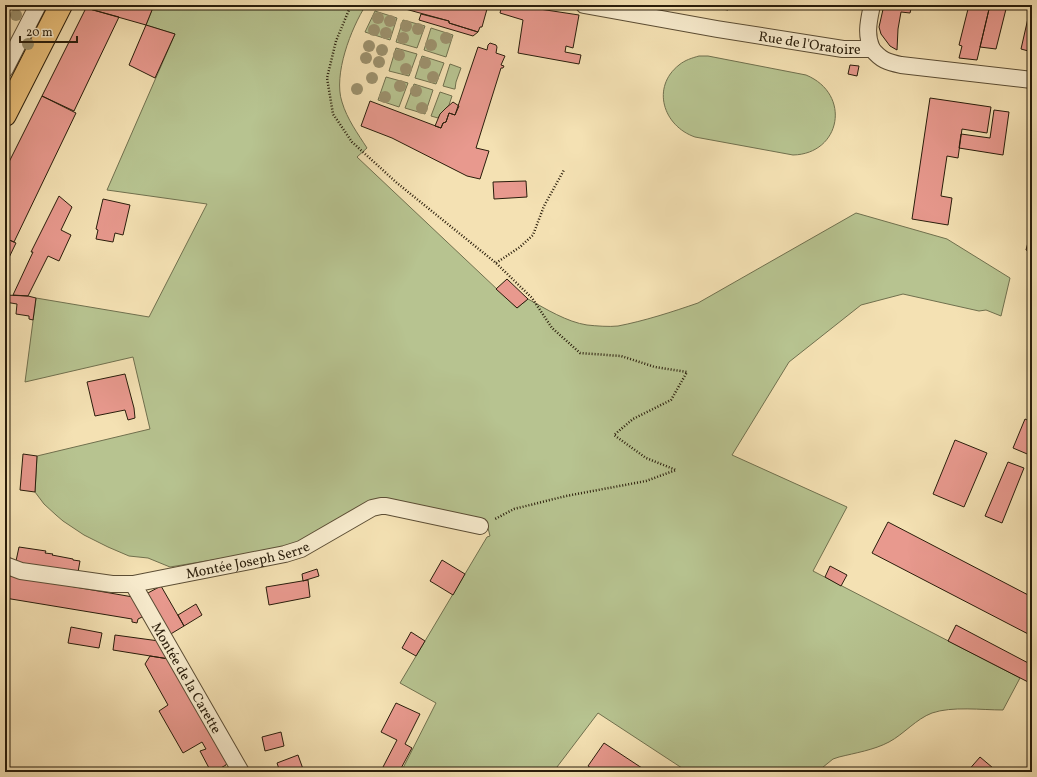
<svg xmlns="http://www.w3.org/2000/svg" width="1037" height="777" font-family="Vollkorn,serif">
  <rect width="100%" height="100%" fill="#f4e1b3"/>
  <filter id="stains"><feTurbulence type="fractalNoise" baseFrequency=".005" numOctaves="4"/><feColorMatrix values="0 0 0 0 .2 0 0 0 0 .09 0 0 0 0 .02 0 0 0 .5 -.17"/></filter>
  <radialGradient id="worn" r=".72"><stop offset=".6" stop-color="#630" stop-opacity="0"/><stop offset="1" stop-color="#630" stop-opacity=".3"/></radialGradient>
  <!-- green -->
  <path fill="#b7c390" stroke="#70704e" d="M154,5H366C351,28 333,75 342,102C347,119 358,134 367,148L357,157L517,308L528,299C546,309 567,322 587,325C597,326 609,327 618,326C644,321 672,312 698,303L856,213L947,239L1010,278L1001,316L986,310L979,311L903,294L861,305L789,362L732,455L847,507L813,571L1020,678L1003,710C982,710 952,706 932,713C916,719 904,734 889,742C874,750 855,753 839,757L833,759L817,772H688L598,713L557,767L564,772H401L436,703L400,683L487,537L490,536L486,520L386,500L301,541L279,549L170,567L148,558L129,556L108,547L84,535L63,521L56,515L44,504L35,492L37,456L150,429L133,357L25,382L36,298L149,317L207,204L107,190L175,34L146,25Z
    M375,11L397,18L390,40L365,32Z
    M403,20L425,26L417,48L396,42Z
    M431,28L453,35L446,57L424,50Z
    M396,48L417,54L409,76L389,71Z
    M422,56L444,63L436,84L415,78Z
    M699,56H708L806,75C852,94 841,154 793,155L695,137C663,126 651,87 679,65C685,60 692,58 699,56Z
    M450,64L461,68L456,82L455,89H454L443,86Z
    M386,77L408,83L399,107L378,100Z
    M414,84L433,90L425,114L405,108Z
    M440,92L452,96L449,105L443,111L438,118L431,116Z"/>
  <!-- building -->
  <path fill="#e8998e" stroke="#291d0b" d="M88,5H154L146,25L86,8Z
    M398,5H486L485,9H487L482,27H480L478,32L449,23V21L398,7Z
    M502,5H513L579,15L573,48L566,46L565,52L581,55L579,64L518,53L523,20L500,13Z
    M699,5H729L728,10Z
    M884,5H912L910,13L901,12L898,29L897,50L890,46L881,34L879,27Z
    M969,5H990L977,60L959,58L962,46L959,45Z
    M990,5H1007L996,49L980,47Z
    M1031,5H1032V52L1021,49Z
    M86,8L119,17L74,111L42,96Z
    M421,14L449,21V23L478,32L473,36L419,20Z
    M146,25L175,34L155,78L129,65Z
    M490,43L496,45L497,47L496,53L505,56L501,65L504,66L503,68H501L476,148L489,151L480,179L467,176L392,138L361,126L370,101L441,128L443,123L446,122L449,113L455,115L478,47L487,50L488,45Z
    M850,65L859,66L857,76L848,74Z
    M42,96L76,113L14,242L5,238V170Z
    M930,98L991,107L987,133L962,129L958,158L947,156L941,196L952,198L948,225L912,219Z
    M453,102L459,106L455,115L449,113L446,122L443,123L441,128L435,126L440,114L446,108Z
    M994,110L1009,112L1003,155L959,148L961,134L990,138Z
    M526,181L527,197L494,199L493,182Z
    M59,196L72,207L61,230L71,235L59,261L48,256L28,296L13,295L33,252H31Z
    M103,199L130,205L123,235L115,233L113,242L96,239L98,230L96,229Z
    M1032,227V252L1026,250Z
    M5,238L16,243L5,266Z
    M507,279L528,299L517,308L496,289Z
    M5,295L28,296L36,298L33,320L29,319V316L16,314L17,304L5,302Z
    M125,374L134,408L135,418L128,420L125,410L95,416L87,382Z
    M5,410L9,411L7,432H5Z
    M1025,419L1032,422V456L1013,448Z
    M955,440L987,453L964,507L933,494Z
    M23,454L37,456L35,492L20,490Z
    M1008,462L1024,468L1002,523L985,516Z
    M888,522L1032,597V636L872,553Z
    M19,547L46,551L45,553L53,554L52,555L73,559V560L80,561L78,572L24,565L16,561Z
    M442,560L465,574L453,595L430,581Z
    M830,566L847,575L841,586L825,577Z
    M317,569L319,576L303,581L302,574Z
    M6,575L133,597L144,616L138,619L137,623L132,622V619L5,598Z
    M308,580L310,597L269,605L266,587Z
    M161,586L184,626L169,635L146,594Z
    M196,604L202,615L184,626L178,615Z
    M956,625L1032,665V684L948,641Z
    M71,627L102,633L99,648L68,643Z
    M411,632L425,641L416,656L402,648Z
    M115,635L159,641L169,659L113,650Z
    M150,656L169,659L228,760L226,765L217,770L209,768L200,751L206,749L202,742L183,753L159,711L168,705L145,664Z
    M396,703L420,714L405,744L412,748L399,772H392L383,767L397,740L381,732Z
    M281,732L284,746L265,751L262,737Z
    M604,743L648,772H597L588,766Z
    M298,755L303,769L294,772H280L277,763Z
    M980,757L993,768L989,772H967Z"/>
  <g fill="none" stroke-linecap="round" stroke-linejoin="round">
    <defs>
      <g id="street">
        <path id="s1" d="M584,5L717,29L843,49H872C881,60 887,62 901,65L1032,80"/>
        <path d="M872,49C865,34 869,20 872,5"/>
        <path d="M5,69L38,5"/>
        <path id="s2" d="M5,565L21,571L112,584H133L285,554L301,549L372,508L381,506H386L480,526"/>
        <path id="s3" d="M133,584L241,772"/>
      </g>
      <path id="primary" d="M5,115L61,5"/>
    </defs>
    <!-- street casing -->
    <use href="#street" stroke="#5c4e35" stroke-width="18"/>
    <!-- primary casing -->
    <use href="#primary" stroke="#291d0b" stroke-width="24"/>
    <!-- path -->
    <path stroke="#291d0b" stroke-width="2.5" stroke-dasharray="1 2" stroke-linecap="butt" d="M351,5L336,41L327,78L333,114L352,142L397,183L496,263L532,298L552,328L580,353L621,356L655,367L687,372L671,400L633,419L614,435L646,458L676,470L646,481L566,496L514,509L495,519
      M496,263L520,247L533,235L544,206L564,170"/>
    <!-- street -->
    <use href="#street" stroke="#f8ecce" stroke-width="16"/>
    <!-- primary -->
    <use href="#primary" stroke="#eac07a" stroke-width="22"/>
  </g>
  <!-- trees -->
  <g fill="#9c916d">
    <circle cx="16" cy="15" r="6"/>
    <circle cx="378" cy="18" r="6"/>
    <circle cx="390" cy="21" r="6"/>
    <circle cx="406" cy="26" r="6"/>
    <circle cx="418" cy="29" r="6"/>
    <circle cx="374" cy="30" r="6"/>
    <circle cx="386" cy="33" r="6"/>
    <circle cx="403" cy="38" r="6"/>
    <circle cx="446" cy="38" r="6"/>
    <circle cx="28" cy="44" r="6"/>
    <circle cx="431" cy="45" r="6"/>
    <circle cx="369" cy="46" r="6"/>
    <circle cx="382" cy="50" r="6"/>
    <circle cx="399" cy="55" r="6"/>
    <circle cx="366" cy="58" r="6"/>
    <circle cx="379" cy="62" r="6"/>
    <circle cx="425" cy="63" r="6"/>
    <circle cx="406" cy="69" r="6"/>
    <circle cx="433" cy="77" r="6"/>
    <circle cx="372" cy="78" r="6"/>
    <circle cx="400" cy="86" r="6"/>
    <circle cx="357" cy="89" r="6"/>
    <circle cx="416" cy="91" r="6"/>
    <circle cx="385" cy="97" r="6"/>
    <circle cx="422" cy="108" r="6"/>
  </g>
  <g text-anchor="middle" stroke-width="3.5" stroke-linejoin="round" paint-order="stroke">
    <!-- street labels -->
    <g font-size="14" fill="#291d0b" stroke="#f8ecce">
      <text dy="5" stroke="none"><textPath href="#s1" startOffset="229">Rue de l'Oratoire</textPath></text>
      <text dy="5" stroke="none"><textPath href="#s2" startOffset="247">Montée Joseph Serre</textPath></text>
      <text dy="5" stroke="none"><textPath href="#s3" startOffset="108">Montée de la Carette</textPath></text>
    </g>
  </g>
  <!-- margin -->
  <rect width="1037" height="777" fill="none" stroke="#f4e1b3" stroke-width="20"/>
  <rect x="6" y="6" width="1025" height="765" fill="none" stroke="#291d0b" stroke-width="2"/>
  <rect x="10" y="10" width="1017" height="757" fill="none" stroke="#291d0b"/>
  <!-- scale -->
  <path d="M20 36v6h57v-6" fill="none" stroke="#291d0b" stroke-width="2"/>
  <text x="26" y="36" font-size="12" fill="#291d0b" stroke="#f8ecce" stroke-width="3" paint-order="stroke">20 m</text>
  <rect width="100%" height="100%" filter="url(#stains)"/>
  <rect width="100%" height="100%" fill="url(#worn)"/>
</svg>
